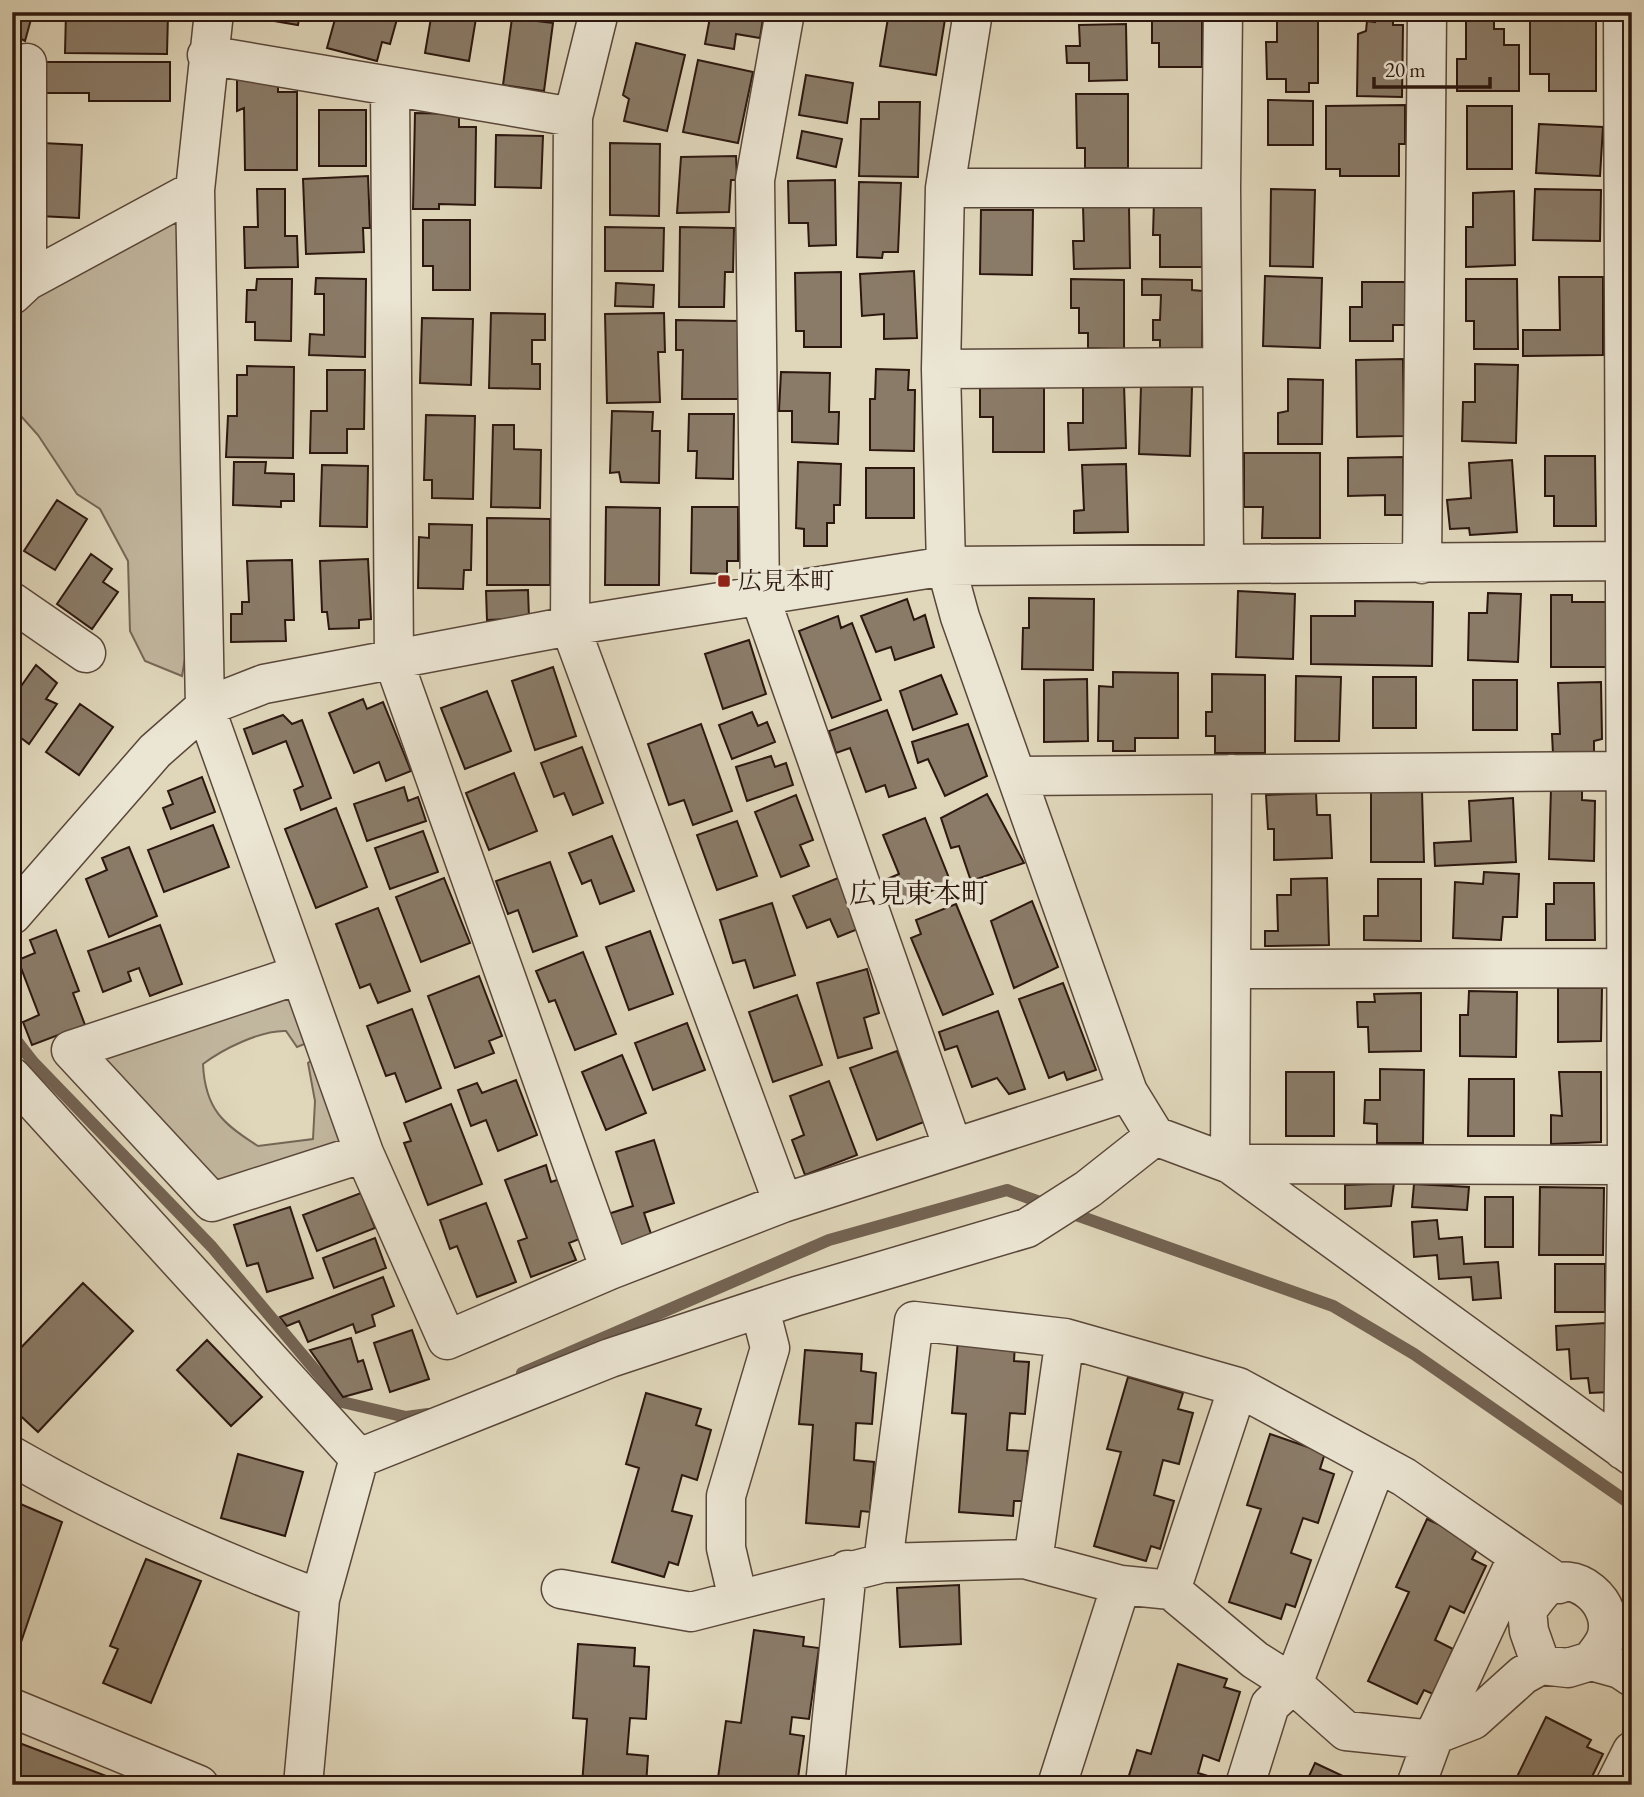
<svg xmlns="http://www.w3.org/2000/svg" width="1644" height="1797" font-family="'EB Garamond','Noto Serif JP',serif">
  <rect width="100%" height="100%" fill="#e0d7bb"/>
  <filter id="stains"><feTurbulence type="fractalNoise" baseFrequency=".00286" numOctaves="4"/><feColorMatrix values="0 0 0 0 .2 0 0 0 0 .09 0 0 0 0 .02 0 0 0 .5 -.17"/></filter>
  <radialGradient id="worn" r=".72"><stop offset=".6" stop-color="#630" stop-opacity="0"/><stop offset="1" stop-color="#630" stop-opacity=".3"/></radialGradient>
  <!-- green -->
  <path fill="#c1b69e" stroke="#766656" stroke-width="2" d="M185,205L190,629L182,676L145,661L130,631L128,561L100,509L77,494L38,435L12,406V309Z
    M294,984L317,1039L297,1047L286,1031C261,1030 223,1049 203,1064C205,1109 223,1124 258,1146L313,1139L315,1101L308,1063L319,1055L358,1149L216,1190L88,1059Z"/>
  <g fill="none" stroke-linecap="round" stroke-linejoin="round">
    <!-- stream -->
    <path stroke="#736353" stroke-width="12" d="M12,1035L33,1062L212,1247L342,1402L406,1417L428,1414
      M1065,1211L1333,1306L1414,1354L1632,1505
      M522,1373L829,1240L1007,1190L1048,1205"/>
  </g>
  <!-- building -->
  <path fill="#8a7b68" stroke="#2c170f" stroke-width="2" d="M12,12H33L25,41L12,34Z
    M66,12L168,14L167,54L65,53Z
    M257,12H300L298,25L256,18Z
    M337,12H399L390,44L382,42L377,61L327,48Z
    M432,12H477L469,61L425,53Z
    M711,12H764L760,38L736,34L734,49L705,44Z
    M889,12L946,13L936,75L880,66Z
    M1375,13H1393V25H1403L1402,97L1357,96L1358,34L1366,31L1367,21L1375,22Z
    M1530,14H1596V91H1549V74H1530Z
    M512,18L553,23L544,91L503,85Z
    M1466,18H1494V29H1504V45H1519V91H1457V59H1466Z
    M1152,19H1202V67H1159V43H1152Z
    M1318,19V83H1309V92H1286V79H1267L1266,42H1277V20Z
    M1126,24L1127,80L1089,81V63H1067L1066,46H1080L1079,25Z
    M636,43L685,55L667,131L624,121L629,99L623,95Z
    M698,60L753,72L738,143L683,132Z
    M45,62H170V101H89V93H45Z
    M806,75L853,83L847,123L799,115Z
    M237,78H278V92H297V170H245L244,108L237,111Z
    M1076,94H1128V168H1085V148H1077Z
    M1268,100L1313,101V145H1268Z
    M879,102H920L918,177L859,176L861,119H879Z
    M1405,105V144H1399V176H1340V169H1326V106Z
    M1467,106H1512V169H1467Z
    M319,110H366V166H319Z
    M415,113L459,114V127H476L475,205L439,204V209H413Z
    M1539,124L1603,127L1600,176L1536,173Z
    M802,131L842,139L836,167L797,158Z
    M496,135L543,136L541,188L495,187Z
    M42,143L82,145L79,218L39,216Z
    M610,143L660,144L659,216L610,215Z
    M736,156L737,180H731L729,212L677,213L681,157Z
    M368,176L370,228H363L364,252L306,254L303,179Z
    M835,180L836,245L809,246L808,223H789L788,181Z
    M859,182L901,183L898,252H883L882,258L857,257Z
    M257,189H285V236H297L298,267L245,268L244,227H258Z
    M1271,189L1315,190L1313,267L1270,266Z
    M1535,189L1601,190L1600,241L1533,240Z
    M1514,191L1515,265L1466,267V227H1473V193Z
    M1154,200L1202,201V267H1160V235H1153Z
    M1083,206H1129L1130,268L1074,269L1073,241H1084Z
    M981,210H1033L1032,275L980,274Z
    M423,220H470V290H433V266H423Z
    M605,227L664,228L663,271H605Z
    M680,227L734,228L733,272H725L724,307H679Z
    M914,271L917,338L884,339V314L862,316L860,274Z
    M841,272V347H804V331H796L795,273Z
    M1265,276L1322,278L1320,348L1263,346Z
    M1559,277H1603V355L1523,356V330H1560Z
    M316,278L366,279L365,357L309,355L310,334L324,335V294H315Z
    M257,279H292L291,341L255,340V322H246L247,290H256Z
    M1071,279L1124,280V349L1088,348V333H1079V308H1071Z
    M1142,279L1192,280V290L1203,291L1202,351H1160V340H1153V320H1160L1161,295H1142Z
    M1466,279H1517L1518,349H1474V321H1466Z
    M1362,282H1405V325H1393V341H1350V307H1362Z
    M616,283L654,285L653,307L615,306Z
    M491,313L545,314V340H532V364H540V389L489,388Z
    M664,313L665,352H658L660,402L607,403L605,314Z
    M422,318L473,319L471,385L420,383Z
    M676,320L739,321L738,399H682L683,350H676Z
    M1403,359L1404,436L1357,437L1356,360Z
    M1475,364L1518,365L1516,443L1462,441L1463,402H1475Z
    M247,366L294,367L293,458L226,457L228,416H237V375H247Z
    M876,369L909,370L908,390H915L914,451L870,450V399H875Z
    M327,370H365L364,429H347V453H310L311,411H327Z
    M781,372L830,373L829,412H839L838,444L792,442V411H779Z
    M1288,379L1323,380L1322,444H1278V413L1288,411Z
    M1124,384L1126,448L1069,450L1068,423H1083V385Z
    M1141,386L1192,387L1190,456L1139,454Z
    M980,388H1044V452H993V417H980Z
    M612,411L653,412L652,431H660L659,483L621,482L619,472L610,473Z
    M689,414H734L733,479L696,478L697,451H688Z
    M426,415L475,416L473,499L432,498V480H424Z
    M493,425H514V449L541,450L540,508L491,507Z
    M1244,453H1320V538H1262L1263,507H1244Z
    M1545,456H1595L1596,526H1554V496H1545Z
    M1403,457V515H1385V495L1348,496V458Z
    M1512,460L1517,532L1470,535L1469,528L1450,529L1447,500L1471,498L1469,463Z
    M234,462H266L265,473L294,474V501H281V507L233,505Z
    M798,462L841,464L840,505H834V523H827V546H804V529L796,528Z
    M1126,464L1128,532L1074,533V511L1084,510L1082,465Z
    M322,465L368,466L367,527L320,526Z
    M866,468H914V518H866Z
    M57,500L87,519L55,570L24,551Z
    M606,507L660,508L659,585H605Z
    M692,507H738V561H727V574L691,573Z
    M487,518L550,519V585H487Z
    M429,524L472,525L471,570H464L463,589L418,588L419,537L429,538Z
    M91,554L112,569L103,582L118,592L92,629L57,604Z
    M368,559L371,619L359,620V628L329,629L327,612H322L320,561Z
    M292,560L294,620H285L286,641L231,642V614H242V602H249L247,561Z
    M528,590L529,618L487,620L486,591Z
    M1238,591L1295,594L1293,659L1236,657Z
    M1488,593L1521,594L1518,662L1468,660L1469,613H1487Z
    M1551,595H1572V602H1606V667H1551Z
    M1029,598L1094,599L1093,670L1022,669L1023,628H1029Z
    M907,599L914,620L925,615L934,647L895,660L891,647L876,652L861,616Z
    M1355,601L1433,602L1432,666L1311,664V616H1355Z
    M838,616L841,628L852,623L881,700L832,718L799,631Z
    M749,640L766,694L723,709L705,654Z
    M36,665L57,683L46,699L57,704L29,744L12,731V699Z
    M553,667L576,736L535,750L512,681Z
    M1113,672L1178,673V738H1135V751H1113V741H1098L1099,686L1113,687Z
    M1212,674L1265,675V753H1215V736H1206V712H1212Z
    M941,675L957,714L913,730L900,691Z
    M1296,676L1341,677L1339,741H1295Z
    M1373,677H1416V728H1373Z
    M1087,679L1088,741L1044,742V680Z
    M1473,680H1517V730H1473Z
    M1601,682L1602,739L1594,741V753L1553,754L1552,734H1560L1558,683Z
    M487,691L511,751L465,769L441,708Z
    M363,699L367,709L383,702L411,771L386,781L379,762L354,773L329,713Z
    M80,704L113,727L79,775L46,752Z
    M887,710L916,788L889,797L885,785L866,792L850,748L836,753L829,731Z
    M752,712L758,726L767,722L775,742L732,759L719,725Z
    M283,715L292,724L302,720L331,798L301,810L294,790L303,786L286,741L253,754L244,729Z
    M701,724L732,811L693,825L684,800L669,805L648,744Z
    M968,724L987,776L945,796L928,759L918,763L912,742Z
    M582,747L603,803L573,815L564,793L554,797L541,763Z
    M771,756L775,767L786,763L793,785L747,801L736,767Z
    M514,773L537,831L489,850L466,793Z
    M202,777L215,812L171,829L163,808L173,804L168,791Z
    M404,787L408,801L418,797L426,821L367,841L354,804Z
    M1551,788L1582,790V800L1595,801L1594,861L1549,859Z
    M1371,790L1422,791L1424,862H1371Z
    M1316,793L1317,815H1330L1332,858L1274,860V829H1268L1266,795Z
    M987,794L1024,863L971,881L959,846L951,848L941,818Z
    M796,795L813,840L800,845L809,866L781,877L755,812Z
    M1513,798L1516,862L1435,866L1434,843L1471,841L1469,801Z
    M336,808L367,887L316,908L285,829Z
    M925,818L951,883L897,905L887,879L899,874L883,835Z
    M737,821L757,876L717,890L697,835Z
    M213,825L229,867L164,892L148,850Z
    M423,831L438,872L390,889L375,848Z
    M612,836L634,891L600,904L591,880L582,884L569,853Z
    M129,847L157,916L109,937L86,879L107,870L102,858Z
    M550,862L577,936L533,952L518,910L508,914L496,881Z
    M1484,872L1519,874L1517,917H1503L1501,940L1453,938L1455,882L1483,884Z
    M444,878L470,943L421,962L396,897Z
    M838,878L858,929L838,937L830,919L807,928L793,896Z
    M1327,878L1329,945L1265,946V931H1278L1277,895H1291V879Z
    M1378,879H1421V941L1364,940V916H1378Z
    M1554,883H1594L1595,940H1546V904H1554Z
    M1032,901L1058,967L1014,988L991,921Z
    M772,903L795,975L754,988L745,960L733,963L720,920Z
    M956,904L993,994L943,1015L911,938L921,934L916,920Z
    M378,908L410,991L378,1003L370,984L360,988L336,924Z
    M160,925L182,984L150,996L139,968L128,972L131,981L103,992L88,951Z
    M56,930L79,991L73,993L85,1025L32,1045L23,1022L39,1015L18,960L35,953L30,940Z
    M650,931L673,994L629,1010L606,947Z
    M583,952L616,1034L575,1050L555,1000L549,1002L536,971Z
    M867,969L879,1013L864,1018L872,1048L838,1058L817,983Z
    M479,976L502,1036L489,1041L494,1053L455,1068L428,996Z
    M1063,983L1096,1070L1067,1080L1064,1072L1049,1078L1019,999Z
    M1558,988H1602L1601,1041L1558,1042Z
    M1469,991L1517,992L1516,1057L1460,1056V1015H1468Z
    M1421,993V1051L1369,1052L1368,1027H1358L1357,1002H1375L1374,994Z
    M797,995L822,1065L773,1082L749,1012Z
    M412,1009L441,1088L406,1102L395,1073L386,1076L367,1026Z
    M998,1011L1025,1089L1009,1094L997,1078L972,1087L957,1046L945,1050L939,1032Z
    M687,1023L705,1070L653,1090L635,1043Z
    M897,1051L924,1122L877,1140L850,1068Z
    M622,1055L646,1113L606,1130L582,1072Z
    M1380,1069L1424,1070L1423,1143H1377V1124L1364,1123L1365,1100H1380Z
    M1286,1072H1334V1136H1286Z
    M1559,1072H1601V1142L1551,1144V1115L1562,1116Z
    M1469,1079H1514V1136H1468Z
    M516,1080L537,1135L498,1151L486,1120L471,1126L458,1090L477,1083L482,1093Z
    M829,1081L857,1155L805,1175L792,1140L804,1135L790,1096Z
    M451,1104L482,1184L428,1205L404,1143L411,1141L404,1123Z
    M654,1140L674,1203L644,1213L652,1237L619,1247L608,1214L633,1206L616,1152Z
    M546,1165L551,1182L560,1179L582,1238L569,1243L576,1260L531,1277L518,1241L527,1238L505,1180Z
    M1394,1183L1391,1206L1345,1209V1185Z
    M1414,1184L1469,1187L1467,1210L1412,1207Z
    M1540,1187L1604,1188L1603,1255H1539Z
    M361,1193L375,1228L317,1251L303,1215Z
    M1485,1197H1513V1247H1485Z
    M486,1203L516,1282L477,1297L457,1246L450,1249L440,1220Z
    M290,1207L313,1278L267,1292L258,1263L247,1266L234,1225Z
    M1437,1220L1439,1239L1462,1237L1464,1264L1498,1262L1501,1298L1473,1300L1471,1277L1439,1279L1437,1255L1414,1257L1412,1222Z
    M375,1238L386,1268L334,1288L323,1258Z
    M1555,1264H1605V1312H1555Z
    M383,1277L394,1306L372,1315L375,1326L356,1333L353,1324L308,1342L299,1321L287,1326L280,1317Z
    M83,1283L133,1331L38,1432L12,1408V1357Z
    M1606,1323L1610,1392L1590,1393L1588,1378L1571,1379L1569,1349L1557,1350L1556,1326Z
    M412,1330L429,1379L390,1392L374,1343Z
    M351,1338L358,1362L363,1360L372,1389L343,1397L310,1350Z
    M958,1339L1015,1344L1014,1361L1029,1362L1025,1414L1010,1413L1007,1450L1028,1451L1024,1501H1014L1013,1516L959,1512L966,1414L952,1413Z
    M207,1340L262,1397L231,1426L177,1370Z
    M805,1350L862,1354L861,1371L876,1373L872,1424L856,1423L854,1460L874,1462L870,1512L861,1511L859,1527L806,1523L813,1425L799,1424Z
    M1128,1377L1183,1393L1178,1409L1193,1413L1179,1464L1163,1460L1154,1495L1174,1501L1160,1549L1151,1546L1146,1561L1094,1546L1121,1452L1107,1449Z
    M646,1393L701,1409L696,1425L711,1430L697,1480L682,1475L672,1511L692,1516L678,1565L669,1562L664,1577L612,1562L639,1468L626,1464Z
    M1270,1434L1325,1453L1320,1469L1334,1474L1318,1523L1303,1518L1291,1553L1311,1560L1295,1607L1286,1604L1281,1619L1229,1602L1261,1509L1247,1505Z
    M238,1454L303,1472L285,1536L221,1518Z
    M16,1502L62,1522L19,1648L12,1645V1513Z
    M1427,1519L1480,1544L1472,1559L1486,1566L1464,1613L1450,1606L1435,1640L1453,1649L1433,1694L1424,1690L1417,1704L1368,1681L1409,1592L1396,1587Z
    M146,1559L201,1581L151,1703L103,1683L118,1649L110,1646Z
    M959,1585L961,1644L900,1647L897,1588Z
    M754,1630L804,1637L803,1646L819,1648L809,1719L792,1717L790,1734L804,1736L797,1785H717L726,1721L741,1723Z
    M578,1644L635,1648L634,1666L649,1667L646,1719L630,1718L627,1754L648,1756L646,1785H582L587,1719L573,1718Z
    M1178,1664L1227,1679L1224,1687L1240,1692L1219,1761L1203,1755L1198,1773L1211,1777L1209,1785H1126L1137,1750L1151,1754Z
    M1546,1717L1591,1740L1587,1747L1603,1754L1588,1785H1513Z
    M14,1741L109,1777L106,1785H12Z
    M1315,1763L1362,1785H1305Z"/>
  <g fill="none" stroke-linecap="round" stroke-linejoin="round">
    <defs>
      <path id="minor" d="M214,12L195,190L205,707L364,1153L447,1340L610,1270L783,1203L1128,1092
        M599,12L573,117L570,626L783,1203
        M785,12L755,180L760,597L953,1148
        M973,12L945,188L941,369L946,566L960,617L1128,1092L1155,1136L1230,1164L1632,1456
        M1223,12L1221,188L1224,563
        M207,55L573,117
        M27,63V281
        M390,87L394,662L610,1270
        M945,188H1221
        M12,295L27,281L195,190
        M941,369L1222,367
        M1422,564L1427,12
        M12,602L86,653
        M1232,774L1230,1164L1627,1165
        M1017,776L1624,771
        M12,915L155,751L205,707L264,684L570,626L946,566L1632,561
        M1233,969L1632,968
        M298,975L71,1050L212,1202L364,1153
        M12,1077L359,1458
        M1623,1450L1627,1165L1623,12
        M12,1456C111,1513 214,1559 320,1599
        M359,1458L610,1358L797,1296L1027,1228L1088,1189L1155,1136
        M1033,1561L1065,1338
        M883,1563L914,1321L1065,1338L1238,1387L1404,1477L1559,1584
        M561,1589L691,1612L883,1563L1024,1559L1121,1585L1171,1590L1255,1660L1293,1684L1346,1731L1424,1739L1473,1720L1523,1675L1541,1665L1568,1668L1591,1661L1620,1669L1632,1677
        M1171,1590L1238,1387
        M738,1599L726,1548V1496L770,1348L760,1309
        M1541,1665L1529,1631L1527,1610C1532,1604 1538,1595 1544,1589C1574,1565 1618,1604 1606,1638C1603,1646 1596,1654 1591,1661
        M12,1708L199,1785
        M303,1785L320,1599L359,1458
        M825,1785L847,1570
        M1057,1785L1121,1585
        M1245,1785L1270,1705L1293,1684L1377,1463
        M1416,1785L1434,1736L1518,1556
        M1615,1785L1632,1751"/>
    </defs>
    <!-- minor casing -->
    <use href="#minor" stroke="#59473a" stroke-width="41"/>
    <!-- minor -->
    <use href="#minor" stroke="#ebe5d3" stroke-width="38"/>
  </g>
  <!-- markers -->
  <rect fill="#8f2418" stroke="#ebe5d3" stroke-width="2.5" x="717" y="574" width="14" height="14" rx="3.5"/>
  <g text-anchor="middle" stroke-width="7" stroke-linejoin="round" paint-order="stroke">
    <!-- poi labels -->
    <g font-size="24" fill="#2c170f" stroke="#ebe5d3" text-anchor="start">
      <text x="738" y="589">広見本町</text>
    </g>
    <!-- quarter labels -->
    <g font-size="28" fill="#2c170f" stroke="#ebe5d3">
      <text x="919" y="903">広見東本町</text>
    </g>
  </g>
  <!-- margin -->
  <rect width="1644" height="1797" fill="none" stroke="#e0d7bb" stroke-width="42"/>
  <rect x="14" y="14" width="1616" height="1769" fill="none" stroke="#2c170f" stroke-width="3.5"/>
  <rect x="21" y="21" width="1602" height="1755" fill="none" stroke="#2c170f" stroke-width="2"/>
  <!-- scale -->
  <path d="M1374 77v10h116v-10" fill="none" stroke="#2c170f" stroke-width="3.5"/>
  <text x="1385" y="77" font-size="21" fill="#2c170f" stroke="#ebe5d3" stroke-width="5" paint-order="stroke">20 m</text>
  <rect width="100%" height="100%" filter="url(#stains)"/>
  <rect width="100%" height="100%" fill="url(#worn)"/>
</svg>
